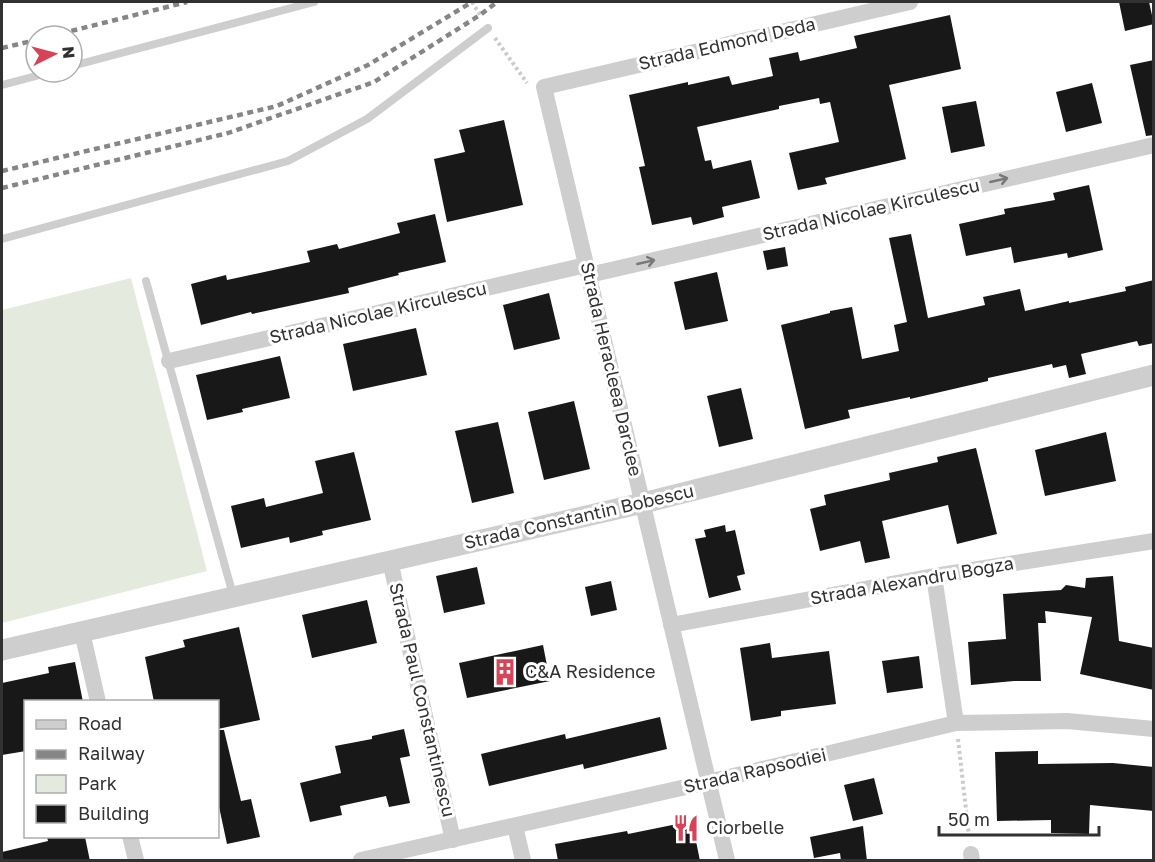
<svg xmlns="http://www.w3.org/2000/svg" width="1155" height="862" font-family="'Golos Text',sans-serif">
  <rect width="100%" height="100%" fill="#fff"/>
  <!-- green -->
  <path fill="#e5eade" d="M131,278L207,571L2,623V310Z"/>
  <!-- building -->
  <path fill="#181818" d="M1119,2H1149L1154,24L1125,31Z
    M950,15L961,69L889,85L906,159L825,178L827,184L798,190L789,153L839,142L830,102L820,104L819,98L779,106V109L697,127L705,161L711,160L713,169L751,160L760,198L722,207L724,217L693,225L691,217L652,225L639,167L645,166L629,95L688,82V85L729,76L732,85L773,76L769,58L798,52L800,61L857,48L854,36Z
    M1154,60V135L1146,136L1130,65Z
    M1092,83L1102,123L1066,132L1056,92Z
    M976,101L985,146L951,153L942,107Z
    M504,120L523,205L447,222L434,159L465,152L459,130Z
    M1089,185L1103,250L1068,258L1067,253L1014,263L1011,247L966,256L959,224L1005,214L1004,209L1055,200L1053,193Z
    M435,214L446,262L398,273L399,275L348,288L349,293L252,314L251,312L201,325L191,284L226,275L227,280L310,262L307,251L337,244L339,249L400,233L397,223Z
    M911,234L928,318L985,305L983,297L1020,289L1025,311L1069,301V303L1126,291L1125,287L1154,280V343L1139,346L1137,341L1081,354L1086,374L1069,378L1066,365L1053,368L1052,364L988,378V381L910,399V397L848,410L850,418L805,429L781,325L830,313V311L852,307L862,359L899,351L894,325L907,322L889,238Z
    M785,247L788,266L767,270L763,251Z
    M717,272L728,321L685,330L674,282Z
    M549,293L560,339L514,350L503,305Z
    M416,328L427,375L353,391L343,344Z
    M280,356L290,398L242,409L243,412L207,420L196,375Z
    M741,388L753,439L719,447L707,396Z
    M574,401L590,469L544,480L528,412Z
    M498,422L514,493L472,503L455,431Z
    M1106,432L1116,481L1045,496L1035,450Z
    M976,448L997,534L957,544L948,505L882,521L890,558L865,563L860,541L820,551L810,509L826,505L824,495L890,480L889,473L938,462L937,457Z
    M354,452L371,520L322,531L323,535L290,543L289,537L241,548L231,506L264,498L266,507L323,493L315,461Z
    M725,525L726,532L735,530L745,574L737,576L741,590L709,598L695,539L706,537L704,530Z
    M477,567L485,604L444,613L436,576Z
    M1113,576L1119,641L1154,648V690L1080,674L1092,617L1045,611L1046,623H1038L1041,681H1014L971,685L968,642L1006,639L1003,594L1061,590L1066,585L1085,588L1086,578Z
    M611,581L617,610L591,616L585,587Z
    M367,600L377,643L312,658L302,615Z
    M239,627L260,720L218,729V702H154L145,657L185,647L183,640Z
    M770,643L772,658L829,651L836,704L781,711V716L751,721L740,648Z
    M543,645L550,681L467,698L459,663Z
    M919,656L923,688L887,693L882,661Z
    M75,662L83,702H26V751L2,755V683L49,673L48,667Z
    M660,717L667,749L584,769L583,764L489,786L481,754L565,734L566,739Z
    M404,729L410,756L400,758L410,803L389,807L386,796L340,806L342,815L310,822L300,783L341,773L335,746L372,739V736Z
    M218,730H224L241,801L251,799L260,837L227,844L218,802Z
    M1038,751V764L1113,763L1154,767V811L1090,805L1089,834L1051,833V820L997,821L995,752Z
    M874,778L883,814L853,821L844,785Z
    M692,821L700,861H558L555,844L627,831L628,834Z
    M863,826L867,861H841L840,853L814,858L810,837Z
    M47,837H85L90,861H2V852L48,841Z"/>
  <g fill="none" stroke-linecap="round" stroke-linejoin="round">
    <!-- path -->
    <path stroke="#cbcbcb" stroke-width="4" stroke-dasharray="3 3" stroke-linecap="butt" d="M472,2L481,16
      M495,38L527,83
      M958,739L969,836"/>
    <!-- service -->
    <path stroke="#cecece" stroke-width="8" d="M72,66L314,2
      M2,85L51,72
      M2,239L288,161L367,119L488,28
      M146,281L233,595"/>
    <!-- minor -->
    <path stroke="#cecece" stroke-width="16" d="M589,275L1154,145
      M169,361L586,265
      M390,561L453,840
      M934,576L956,723
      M671,625L934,576L1154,541
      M82,632L98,702
      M515,826L523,860
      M130,836L136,860
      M971,854L972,860
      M361,860L708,782L956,723L1067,721L1154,729
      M727,860L544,87L910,2"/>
    <!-- tertiary -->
    <path stroke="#cecece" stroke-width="21" d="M2,650L643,503L1154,375"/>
    <!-- rail -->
    <path stroke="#868686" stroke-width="4.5" stroke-dasharray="6 4.5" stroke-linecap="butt" d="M51,36L187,2
      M2,48L36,40
      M2,171L277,106L368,65L472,2
      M2,188L228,133L374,82L480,15L497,2"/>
  </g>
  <!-- one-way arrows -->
  <defs><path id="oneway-shaft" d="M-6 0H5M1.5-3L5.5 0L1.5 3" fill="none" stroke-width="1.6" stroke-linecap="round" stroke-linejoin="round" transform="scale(1.5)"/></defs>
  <g stroke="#787878">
    <use href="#oneway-shaft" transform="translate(999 180) rotate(-13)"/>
    <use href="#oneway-shaft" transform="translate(646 262) rotate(-13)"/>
  </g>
  <!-- icons -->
  <defs>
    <symbol id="building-bare" viewBox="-9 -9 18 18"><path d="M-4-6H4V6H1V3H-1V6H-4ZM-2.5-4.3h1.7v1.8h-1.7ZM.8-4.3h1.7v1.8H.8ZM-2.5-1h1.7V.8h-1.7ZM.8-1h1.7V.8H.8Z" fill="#d84457" stroke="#fff" stroke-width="2.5" paint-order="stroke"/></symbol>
    <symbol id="restaurant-bare" viewBox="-9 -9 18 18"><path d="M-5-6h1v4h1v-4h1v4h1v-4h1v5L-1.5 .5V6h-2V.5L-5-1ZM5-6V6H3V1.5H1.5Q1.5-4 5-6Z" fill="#d84457" stroke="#fff" stroke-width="2.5" paint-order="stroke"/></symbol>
  </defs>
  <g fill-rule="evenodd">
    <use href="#building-bare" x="486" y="653" width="38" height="38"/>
    <use href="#restaurant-bare" x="667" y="809" width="38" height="38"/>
  </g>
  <g text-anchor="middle" stroke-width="6" stroke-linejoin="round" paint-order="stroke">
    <!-- street labels -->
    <g font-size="18" fill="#313131" stroke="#fff">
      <text transform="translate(727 44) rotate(-13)" y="6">Strada Edmond Deda</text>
      <text transform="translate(871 210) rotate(-13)" y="6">Strada Nicolae Kirculescu</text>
      <text transform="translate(378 313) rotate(-13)" y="6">Strada Nicolae Kirculescu</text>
      <text transform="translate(611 369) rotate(77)" y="6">Strada Heracleea Darclee</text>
      <text transform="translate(579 517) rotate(-13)" y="6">Strada Constantin Bobescu</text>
      <text transform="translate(912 581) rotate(-10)" y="6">Strada Alexandru Bogza</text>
      <text transform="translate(422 700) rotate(77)" y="6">Strada Paul Constantinescu</text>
      <text transform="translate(755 771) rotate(-13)" y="6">Strada Rapsodiei</text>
    </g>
    <!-- poi labels -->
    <g font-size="18" fill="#313131" stroke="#fff" text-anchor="start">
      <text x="525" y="678">C&amp;A Residence</text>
      <text x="706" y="834">Ciorbelle</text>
    </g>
  </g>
  <!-- border -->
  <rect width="1155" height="862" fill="none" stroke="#313131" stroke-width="6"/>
  <!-- legend -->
  <rect x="24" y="700" width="195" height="138" fill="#ffffff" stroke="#adadad" stroke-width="1.5"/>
  <rect x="36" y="720" width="30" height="9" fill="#cecece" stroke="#adadad" stroke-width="1.5"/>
  <text x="78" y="730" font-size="18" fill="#313131">Road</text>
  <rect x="36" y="750" width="30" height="9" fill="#868686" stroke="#adadad" stroke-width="1.5"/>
  <text x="78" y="760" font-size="18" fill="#313131">Railway</text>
  <rect x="36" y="775" width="30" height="18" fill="#e5eade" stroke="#adadad" stroke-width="1.5"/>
  <text x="78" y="790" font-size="18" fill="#313131">Park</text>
  <rect x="36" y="805" width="30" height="18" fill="#181818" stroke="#adadad" stroke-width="1.5"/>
  <text x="78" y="820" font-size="18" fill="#313131">Building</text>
  <!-- north arrow -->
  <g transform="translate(54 54) rotate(84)"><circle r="28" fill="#ffffff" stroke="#adadad" stroke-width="1.5"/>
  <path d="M0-4.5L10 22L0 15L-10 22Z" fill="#d84457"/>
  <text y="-9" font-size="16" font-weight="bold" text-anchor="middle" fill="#313131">N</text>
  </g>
  <!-- scale -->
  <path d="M939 826v9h160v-9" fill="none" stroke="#313131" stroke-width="3"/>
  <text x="948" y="826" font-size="18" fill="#313131" stroke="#ffffff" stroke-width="4.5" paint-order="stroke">50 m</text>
</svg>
